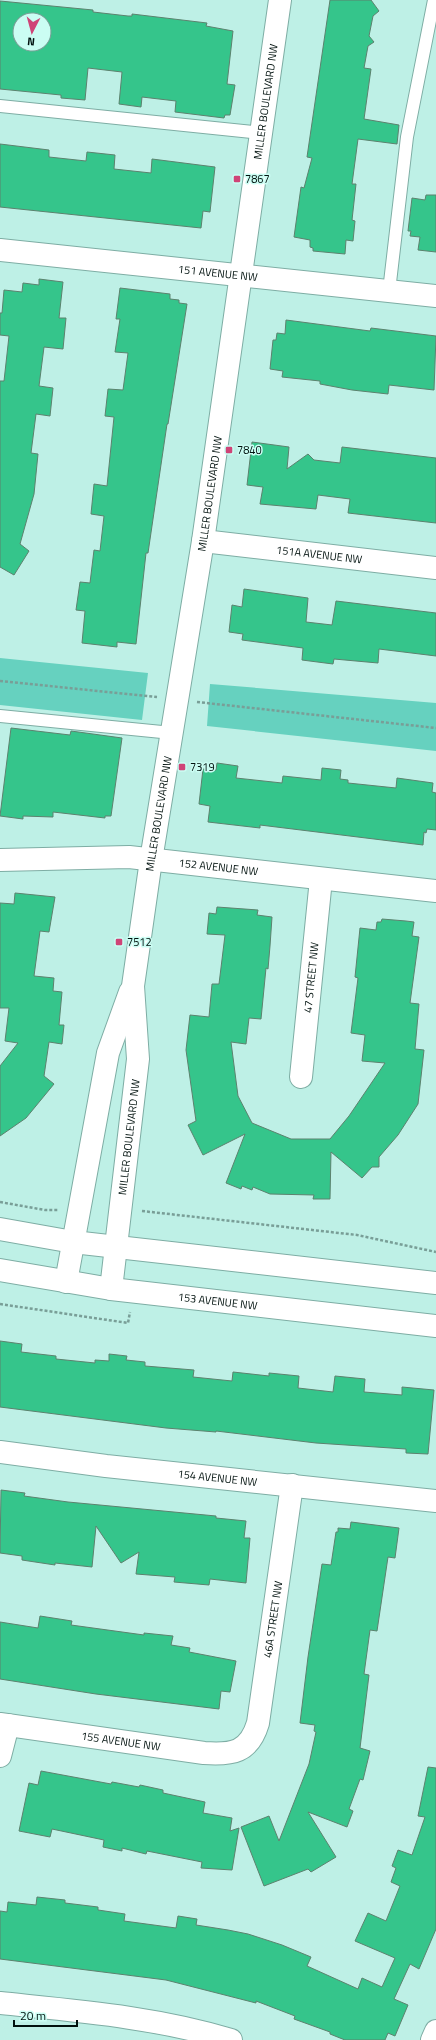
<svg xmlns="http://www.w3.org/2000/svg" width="436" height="2040" font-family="'Titillium Web',sans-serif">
  <rect width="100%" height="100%" fill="#bef0e6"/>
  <!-- green -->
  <path fill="#66d1bf" d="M0,658L148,673L142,720L0,705Z
    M210,684L436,703V751L207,726Z"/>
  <!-- building -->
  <path fill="#35c58b" stroke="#5c826e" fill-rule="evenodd" d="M330,0H371L379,11L373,16L369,36L374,42L368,46L364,68L371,69L364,119L399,125L397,144L358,139L352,184H356L352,220L355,221L353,241L346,240L345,254L313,251V248L310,247V240L294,237L301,187L304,188L312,158L307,157Z
    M0,1L93,10V12L128,16H132V14L207,23L206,26L233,31L227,84L235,85L230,115H225L224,118L175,112L176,101L142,97L141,107L119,104L122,72L88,68L85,100L61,98V95L0,89ZM20,20H44V44H20Z
    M0,144L49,150V157L86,161L87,152L115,155L114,169L151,173L152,159L215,167L210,212L203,211L201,228L0,207Z
    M426,195H436V252L418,250L420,237L410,236L411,231H408L412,198L425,200Z
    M39,279L63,282L59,318H66L63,349L44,347L39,386L53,388L50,416L36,414L31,453L38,454L34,494L20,544L29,551L14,575L0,567V381H4L9,336L0,335V313H2L4,290L22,292L23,283L39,285Z
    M120,288L170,294V299L179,300V303L187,304L168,424H167L148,553H146L136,644L117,642V647L82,643L85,611L76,610L80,582L90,583L94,550L100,551L104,516L91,514L94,484L107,486L114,417L105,416L108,389L123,390L128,353L115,352L120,319H116Z
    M286,320L370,331L371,328L436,336L434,390L389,385L388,394L352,390L320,384V381L282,377L283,371L270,369L273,340H276L277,333L285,334Z
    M252,442L289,447L287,469L308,454L314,460L340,463L342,447L436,458V523L348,513L350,499L318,495L316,509L260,504L263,487L247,485Z
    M244,589L308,598L306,622L332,625L336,601L436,613V656L379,649L378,663L334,659L333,664L302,660L303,648L242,640L243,634L229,632L232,605L242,607Z
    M11,728L70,735L71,731L122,738L111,816H105V818L53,812V817L23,816V819L0,816Z
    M217,763L238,766L236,778L282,783L283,776L321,780L322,768L341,770L340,779L348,780V783L396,788L397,778L433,783L432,792L436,793V830L427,829L426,833L424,832L423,845L260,825V828L208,822L210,806L199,804L203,769L216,770Z
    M15,893L55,897L49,932L40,931L34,976L54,978L53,991L62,992L59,1025H64L62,1044L49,1042L44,1076L54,1084L26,1118L0,1136V1066L18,1043L5,1041L9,1008H0V903L14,904Z
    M217,907L258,910L257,915L272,917L270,946L268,969L266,968L261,1019L249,1018L246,1044L231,1042L238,1096L252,1123L291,1139H330L349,1116L385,1063L362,1061L365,1035L351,1033L358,978L355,977L360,928L376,930L377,922H381L382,919L406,921L414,922L412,936L419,937L410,1003L419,1004L415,1049L424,1050L418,1104L398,1135L379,1157V1167H372L362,1178L331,1152L330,1199H313L314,1195L270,1194L253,1187L252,1190L242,1186L241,1189L226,1183L245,1134L203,1155L188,1125L196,1121L186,1050L190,1015L209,1017L212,984H219L225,935L207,934L209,913L216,914Z
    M0,1341L22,1344L21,1352L56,1356V1359L95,1363V1360L109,1361V1354L127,1356L126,1360L145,1362V1366L194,1370L193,1377L232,1381L233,1372L269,1376V1373L299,1376L298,1388L333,1392L335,1376L365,1379L364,1392L402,1395V1387L434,1390L428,1454L406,1453V1449L316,1443L216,1431V1432L166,1428L0,1407Z
    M1,1490L25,1493L24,1496L68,1502L216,1516V1518L246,1521L244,1538H250L246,1583L210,1579L209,1585L174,1582L175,1577L136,1574L139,1552L121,1563L96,1526L92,1567L55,1563V1565L22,1560V1556L0,1553Z
    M351,1522L399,1528L395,1558L388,1557L377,1631L370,1630L364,1674L369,1675L360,1748L370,1751L363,1780L360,1779L349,1809L353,1811L347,1827L308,1812L336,1857L311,1872L308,1869L264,1886L241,1827L269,1816L279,1841L309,1764L316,1732L314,1731L315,1725L300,1723L308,1657L322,1564L331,1565L336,1532H338V1528L350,1529Z
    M40,1616L72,1621L71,1625L144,1635V1633L173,1636L171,1645L190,1648L189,1652L236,1661L230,1692L221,1691L219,1709L96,1694L0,1679V1622L38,1628Z
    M428,1767L436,1768V1929L419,1969L410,1964L394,1999L408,2005L395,2036L388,2033L385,2040H345L330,2034V2032L294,2019L295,2016L256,2001V2003L166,1980L0,1959V1911L7,1912L8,1902L36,1905L37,1897L65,1900V1903L98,1907V1910L125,1914L124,1921L176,1928L178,1916L197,1919L196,1925L228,1930L248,1934L282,1945L311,1957L307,1966L358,1989L362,1978L382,1987L395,1958L355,1941L368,1913L386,1921L400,1886L391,1882L396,1868L392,1866L398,1850L412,1855L425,1817L418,1816Z
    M41,1771L111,1784L112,1782L139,1787L140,1785L163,1790V1793L205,1802L203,1813L232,1818L230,1831L239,1828L232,1870L201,1868L202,1862L147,1851L146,1854L122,1848V1851L103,1847L104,1840L52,1829L50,1837L19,1831L29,1783L38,1785Z"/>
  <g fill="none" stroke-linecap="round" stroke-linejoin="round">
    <defs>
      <path id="lane" d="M0,106L262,133
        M389,291L407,137L434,0
        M0,716L172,733"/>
      <g id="street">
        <path id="s1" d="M0,250L436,296"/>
        <path id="s2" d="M203,541L436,568"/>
        <path id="s3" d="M0,860L129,857L436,891"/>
        <path id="s4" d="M301,1077L321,879"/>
        <path id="s5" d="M0,1452L106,1466L436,1501"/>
        <path id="s6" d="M0,1724L204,1753C232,1755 249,1753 258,1723L292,1485"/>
        <path d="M0,1756L8,1725"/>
        <path d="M0,2003C77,2011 156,2017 231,2040"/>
        <path d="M432,2040L436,2031"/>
      </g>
      <g id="secondary">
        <path d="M0,1229L73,1242L436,1283"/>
        <path id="s7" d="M0,1270L111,1289L436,1326"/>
        <path d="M66,1282L108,1053L130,992"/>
        <path id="s8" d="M111,1289L138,1059L133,986L151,860L203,541L280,0"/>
      </g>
    </defs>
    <!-- lane casing -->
    <use href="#lane" stroke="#7eada4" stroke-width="14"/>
    <!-- street casing -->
    <use href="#street" stroke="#7eada4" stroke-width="24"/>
    <!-- secondary casing -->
    <use href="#secondary" stroke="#7eada4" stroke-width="24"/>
    <!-- path -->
    <path stroke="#799e97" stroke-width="2.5" stroke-dasharray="3 2" stroke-linecap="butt" d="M0,681L157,697
      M197,702L436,728
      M0,1202L45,1210H58
      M142,1211L357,1235L436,1252
      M0,1304L128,1323L130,1312"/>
    <!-- lane -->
    <use href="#lane" stroke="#fff" stroke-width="12"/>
    <!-- street -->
    <use href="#street" stroke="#fff" stroke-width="22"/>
    <!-- secondary -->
    <use href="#secondary" stroke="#fff" stroke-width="22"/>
  </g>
  <!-- markers -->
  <g fill="#cf4477" stroke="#cbfdf3" stroke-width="1.5">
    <rect x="233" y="175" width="8" height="8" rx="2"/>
    <rect x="225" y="446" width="8" height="8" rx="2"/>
    <rect x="178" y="763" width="8" height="8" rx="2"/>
    <rect x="115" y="938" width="8" height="8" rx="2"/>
  </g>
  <g text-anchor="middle" stroke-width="3" stroke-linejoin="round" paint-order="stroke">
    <!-- street labels -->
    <g font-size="11" fill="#01110e" stroke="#cbfdf3">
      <text dy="4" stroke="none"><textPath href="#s8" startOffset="1199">MILLER BOULEVARD NW</textPath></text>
      <text dy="4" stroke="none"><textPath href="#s1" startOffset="219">151 AVENUE NW</textPath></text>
      <text dy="4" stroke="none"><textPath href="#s8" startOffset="803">MILLER BOULEVARD NW</textPath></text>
      <text dy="4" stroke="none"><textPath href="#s2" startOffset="117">151A AVENUE NW</textPath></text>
      <text dy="4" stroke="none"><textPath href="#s8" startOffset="479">MILLER BOULEVARD NW</textPath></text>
      <text dy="4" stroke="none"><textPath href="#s3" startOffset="219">152 AVENUE NW</textPath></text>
      <text dy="4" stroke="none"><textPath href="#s4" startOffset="100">47 STREET NW</textPath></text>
      <text dy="4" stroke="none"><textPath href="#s8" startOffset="153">MILLER BOULEVARD NW</textPath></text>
      <text dy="4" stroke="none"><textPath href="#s7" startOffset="220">153 AVENUE NW</textPath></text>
      <text dy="4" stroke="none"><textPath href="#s5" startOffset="219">154 AVENUE NW</textPath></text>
      <text dy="4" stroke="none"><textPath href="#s6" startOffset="380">46A STREET NW</textPath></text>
      <text dy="4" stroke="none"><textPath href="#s6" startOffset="122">155 AVENUE NW</textPath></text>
    </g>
    <!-- poi labels -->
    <g font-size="11" fill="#01110e" stroke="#cbfdf3" text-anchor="start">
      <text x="245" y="183">7867</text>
      <text x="237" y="454">7840</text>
      <text x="190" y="771">7319</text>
      <text x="127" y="946">7512</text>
    </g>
  </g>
  <!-- north arrow -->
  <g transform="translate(32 32) rotate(186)"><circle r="19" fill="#cbfdf3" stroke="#7a9f97"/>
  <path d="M0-3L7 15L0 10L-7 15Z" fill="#cf4477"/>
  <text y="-6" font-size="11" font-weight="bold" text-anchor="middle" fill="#01110e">N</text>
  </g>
  <!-- scale -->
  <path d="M14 2020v6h63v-6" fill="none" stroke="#01110e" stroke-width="2"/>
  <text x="20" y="2020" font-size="12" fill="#01110e" stroke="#cbfdf3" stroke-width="3" paint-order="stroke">20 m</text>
</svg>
